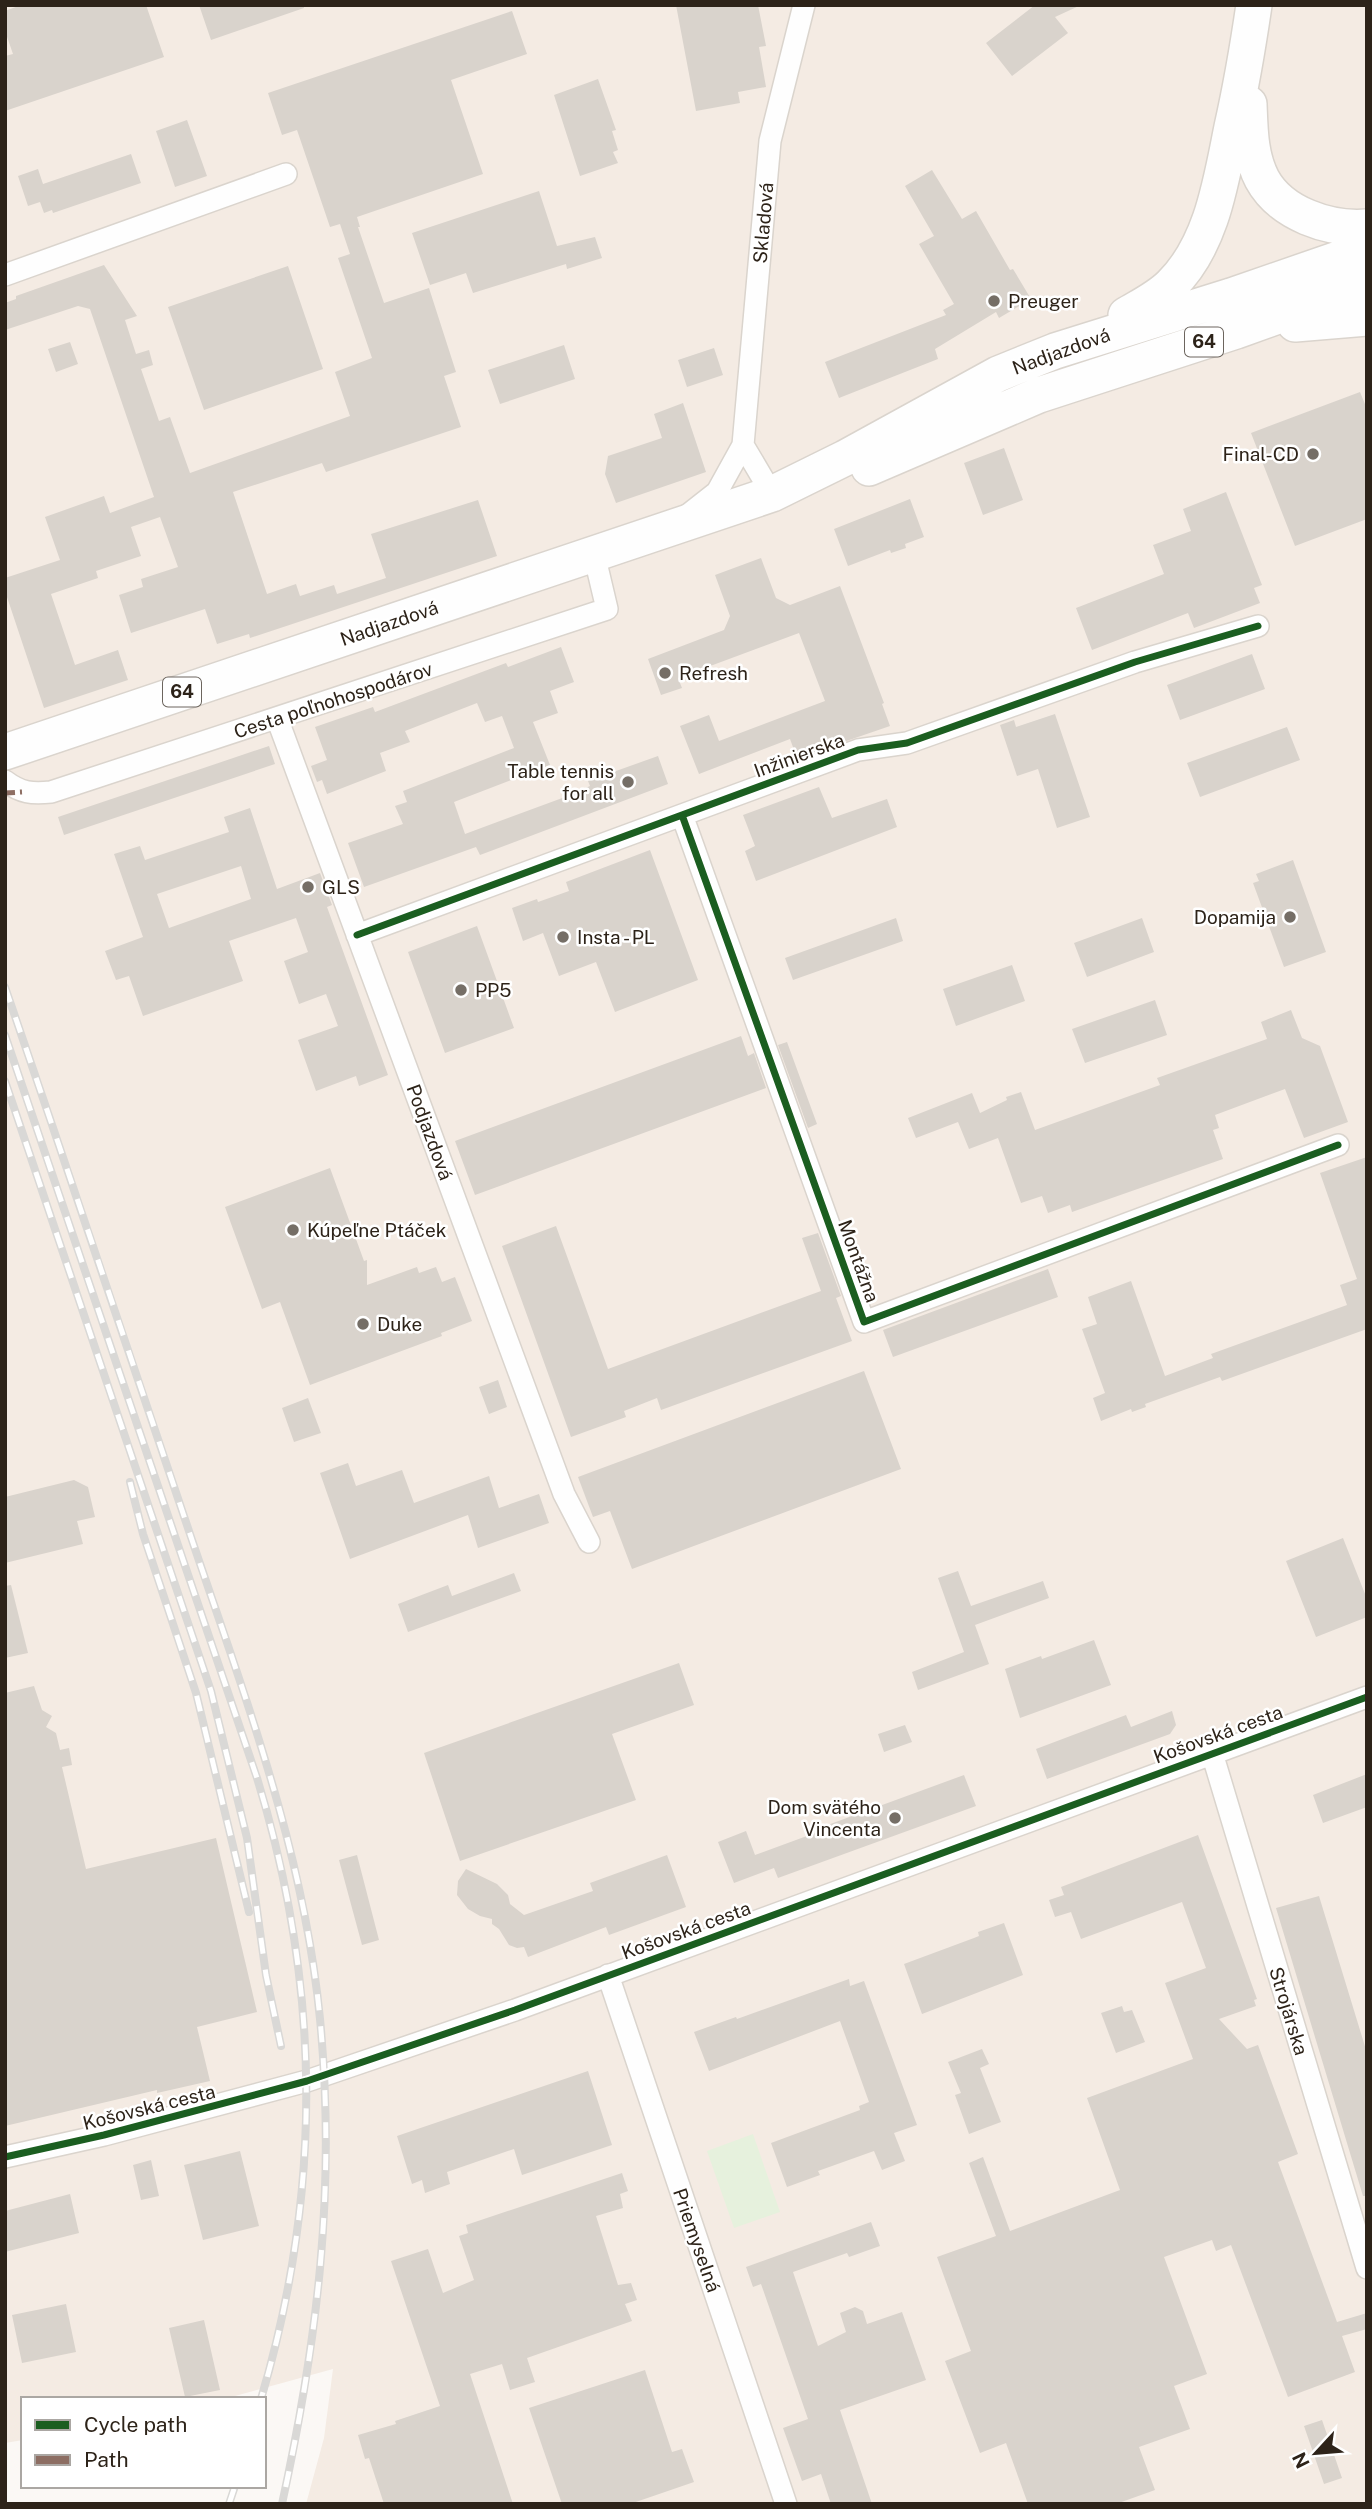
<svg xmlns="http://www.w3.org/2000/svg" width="1372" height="2509" font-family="'Public Sans',sans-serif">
  <rect width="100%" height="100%" fill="#fbf8f5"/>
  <!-- built -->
  <path fill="#f4ebe3" d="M5,5H1367V2504H306L324,2438L333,2369L224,2399H23V2440L5,2443Z"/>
  <!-- green -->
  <path fill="#e6f1dd" d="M753,2134L780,2212L734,2228L707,2151Z"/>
  <!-- building -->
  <path fill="#d9d3cc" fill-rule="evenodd" d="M21,5H146L164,57L5,111V56L13,54L5,31V11Z
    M199,5H304V8L211,40Z
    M676,5H758L766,46L759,47L766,87L738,92L740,103L696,111Z
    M1035,5H1081L1055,17L1068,33L1012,76L986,43Z
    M512,11L527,54L451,80L483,174L357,217L360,227H358L384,303L429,288L456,372L444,376L461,427L326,472L322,463L233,492L267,594L296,584L300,596L334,585L337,594L386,578L371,534L478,500L497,556L250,638L249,634L217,644L205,609L131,633L119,595L143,587L141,579L178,567L160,517L131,527L141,556L96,571L98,578L51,594L75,665L118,650L128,680L44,708L5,591V578L60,560L45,517L104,496L110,513L154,497L90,309L78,306L5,330V303L16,299V296L104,265L137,316L125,320L136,354L149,350L153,365L141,369L159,421L170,417L190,473L350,416L335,372L372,358L338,258L350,254L340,224L330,227L297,130L282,135L268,93Z
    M598,79L616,130L612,131L618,150L613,152L618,163L580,176L554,95Z
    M187,120L207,176L175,187L156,131Z
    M131,154L141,183L53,213L52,210L44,213L40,202L28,206L18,176L38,169L43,184Z
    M932,170L962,219L976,211L1010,270L1013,269L1031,299L999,318L996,312L935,349L938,359L839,398L825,362L946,315L943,310L954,304L919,244L934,236L905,186Z
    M539,191L557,246L595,237L602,258L567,269L566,264L473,293L466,273L430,285L412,233Z
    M288,266L323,369L204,410L168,307Z
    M70,342L78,364L56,372L48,349Z
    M564,345L575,379L500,404L488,370Z
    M714,348L723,375L687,387L678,360Z
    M1360,392L1367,409V519L1295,546L1251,433Z
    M683,403L706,472L616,503L605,474L608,456L662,438L654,414Z
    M1004,448L1023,500L983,515L964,463Z
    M1226,492L1262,585L1254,588L1260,603L1194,628L1188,613L1092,650L1076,608L1164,574L1153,545L1191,531L1183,509Z
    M910,499L924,537L905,544L906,548L891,553L890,550L848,566L834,529Z
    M761,558L776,598L790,605L840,586L884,703L882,704L890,726L797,758L790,739L699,774L680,726L709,715L719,741L825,701L799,633L678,678L682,688L661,695L648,659L724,630L730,616L715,575Z
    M561,647L574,682L550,691L558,713L533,722L550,765L454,802L465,834L565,797L590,786L588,781L658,756L668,784L480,855L476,847L364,887L348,843L403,824L395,806L407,802L403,791L514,748L502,716L485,722L477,703L405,731L410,742L380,753L386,771L327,794L322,780L317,782L311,766L327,760L315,727L373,707L375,712L506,663L508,667Z
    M1252,654L1265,689L1180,720L1167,685Z
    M1055,714L1090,817L1057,828L1038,769L1017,776L1000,725L1014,720L1016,727Z
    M1287,727L1300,760L1200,797L1187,763Z
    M269,746L275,764L64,835L58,817Z
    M819,787L832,818L887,799L897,827L756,881L745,851L755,846L743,815Z
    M250,808L277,889L320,873L332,905L327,907L388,1075L359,1086L356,1076L316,1091L298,1040L338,1026L326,994L299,1004L284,961L308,952L296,918L229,941L243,981L143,1016L129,976L116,980L105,951L143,937L114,854L140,846L145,860L229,832L224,817ZM241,866L251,899L169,928L157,894Z
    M650,850L698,980L615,1012L596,962L559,976L543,933L523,941L512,908L537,899L538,902L569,891L566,882Z
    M1293,860L1326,952L1284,967L1253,883L1259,881L1256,874Z
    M896,918L903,941L793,980L785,958Z
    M1142,918L1154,952L1087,977L1074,943Z
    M477,926L514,1028L445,1053L408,952Z
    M1012,965L1025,1001L956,1026L943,989Z
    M1155,1000L1167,1035L1085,1063L1072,1029Z
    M1291,1010L1302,1038L1320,1046L1348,1122L1304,1138L1285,1089L1215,1115L1219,1128L1213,1130L1223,1159L1072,1212L1070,1205L1048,1213L1042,1196L1021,1203L998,1138L969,1149L958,1122L916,1138L908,1118L972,1093L980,1113L1007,1100L1006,1097L1021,1092L1035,1130L1160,1085L1157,1078L1267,1039L1261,1022Z
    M741,1036L748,1056L754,1053L766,1088L475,1195L455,1141Z
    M787,1042L817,1124L808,1128L778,1045Z
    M1367,1157V1329L1222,1381L1220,1377L1145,1404L1146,1407L1132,1412L1131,1409L1101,1421L1093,1398L1105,1393L1082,1329L1097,1324L1088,1297L1131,1281L1165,1376L1213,1358L1211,1354L1347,1305L1340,1285L1357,1279L1320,1173Z
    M330,1168L364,1261L367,1260V1285L417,1267L419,1273L436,1267L442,1282L455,1277L472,1321L441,1333L442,1336L310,1385L280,1302L262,1309L225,1207Z
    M556,1226L608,1369L821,1291L802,1238L818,1233L841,1296L836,1298L852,1341L661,1410L657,1398L624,1411L626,1417L571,1437L502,1246Z
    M1048,1269L1058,1297L893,1357L883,1330Z
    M864,1371L901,1469L632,1569L610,1511L593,1517L578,1477Z
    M498,1380L507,1407L489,1414L479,1387Z
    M308,1398L321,1433L294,1442L282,1408Z
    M348,1463L356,1486L402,1470L414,1503L489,1476L499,1508L539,1494L549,1523L478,1548L468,1515L350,1559L320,1473Z
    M74,1480L88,1487L95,1517L77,1521L83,1544L5,1563V1497Z
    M1343,1538L1367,1599V1617L1316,1637L1286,1561Z
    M958,1571L971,1606L1043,1581L1049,1598L975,1625L989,1664L918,1690L912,1672L964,1652L938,1578Z
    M514,1573L521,1591L408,1632L398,1604L448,1585L452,1596Z
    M11,1585L28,1653L5,1658V1586Z
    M1094,1640L1111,1685L1020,1718L1005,1669L1041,1656L1042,1659Z
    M679,1663L694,1705L612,1734L636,1800L460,1861L424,1753Z
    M34,1686L42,1710L52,1716L46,1727L56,1733L60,1750L69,1748L72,1765L62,1767L86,1869L216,1838L257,2012L197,2027L210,2081L157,2093V2090L5,2126V1693Z
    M1172,1711L1176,1725L1170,1734L1047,1779L1036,1749L1126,1715L1131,1727Z
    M905,1725L912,1742L884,1752L878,1734Z
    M1367,1774V1807L1323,1823L1313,1795Z
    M964,1775L976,1806L778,1878L774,1868L734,1883L718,1842L746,1831L755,1855L815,1833L814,1830Z
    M1198,1835L1257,1999L1254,2000L1256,2006L1219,2019L1247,2049L1258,2045L1298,2154L1278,2162L1337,2322L1367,2313V2329L1342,2336L1355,2372L1288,2397L1231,2245L1216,2251L1212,2240L1164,2257L1207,2374L1174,2386L1190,2429L1139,2447L1155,2490L1116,2504H1028L1006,2443L980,2453L945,2361L971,2351L937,2257L996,2236L969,2163L983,2157L1010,2231L1120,2190L1087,2098L1193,2059L1165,1983L1206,1968L1182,1902L1081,1939L1071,1912L1055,1917L1049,1900L1064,1895L1061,1887Z
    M357,1855L379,1940L362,1945L339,1860Z
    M667,1855L686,1907L609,1935L606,1927L528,1957L524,1947L517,1948L509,1945L499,1929L492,1924V1919L480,1916L468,1909L457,1895L458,1881L466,1869L497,1884L508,1895L510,1904L524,1915L593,1891L590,1883Z
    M1319,1896L1367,2053V2196H1363L1276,1908Z
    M1004,1923L1023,1975L922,2014L904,1964L974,1938L979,1936L978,1932Z
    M849,1979L850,1986L864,1981L917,2125L894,2133L905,2161L882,2170L874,2151L818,2171L820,2175L787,2187L771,2143L860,2110L859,2106L869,2102L840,2021L709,2071L694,2032L736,2017L737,2019Z
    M1122,2006L1124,2012L1132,2010L1145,2042L1116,2053L1101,2013Z
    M982,2049L989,2064L980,2068L1001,2122L969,2134L955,2095L961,2093L948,2062Z
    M588,2071L612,2145L522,2175L514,2149L447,2172L450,2184L425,2193L422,2180L412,2184L397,2136Z
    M240,2151L259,2226L203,2240L184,2165Z
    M151,2160L159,2196L141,2200L133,2165Z
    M622,2173L628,2191L620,2194L623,2208L596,2216L618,2285L631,2283L637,2300L625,2304L632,2321L527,2358L535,2382L510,2390L502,2364L470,2374L513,2504H384L369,2458L365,2459L358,2435L396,2424L395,2421L440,2406L391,2261L428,2249L443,2293L474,2280L459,2236L468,2233L466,2225Z
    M70,2194L79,2233L5,2252V2211Z
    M871,2222L880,2246L849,2257L847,2253L793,2272L818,2346L846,2332L840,2313L855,2307L863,2311L867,2324L902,2312L926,2380L840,2410L872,2504H831L821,2474L802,2481L783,2428L808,2419L761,2284L753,2287L746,2267Z
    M66,2304L76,2352L22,2363L12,2315Z
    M204,2320L220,2390L185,2397L169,2328Z
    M645,2370L672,2452L682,2449L694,2482L630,2504H562L529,2408Z
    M1322,2420L1342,2478L1324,2484L1304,2426Z"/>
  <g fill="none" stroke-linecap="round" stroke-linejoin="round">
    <defs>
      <path id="street" d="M5,275L286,174
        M772,494L743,445L770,141L804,5
        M689,514L717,492L743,445
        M277,718L564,1494L589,1542
        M5,781C21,793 32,794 51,792L607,609L594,554
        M682,815L864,1322L1338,1145
        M357,935L858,750L907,743L1135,662L1258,626
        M1212,1753L1367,2268
        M608,1975L786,2504
        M5,2157L104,2135L307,2081L515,2010L1367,1697"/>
      <path id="primary" d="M1249,104C1250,129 1250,156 1262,179C1281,214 1329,230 1367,227
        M1126,315C1141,306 1158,298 1171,285C1212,245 1221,181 1232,127C1241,87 1248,46 1254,5
        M1295,324L1367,318
        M869,468L1039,395L1236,331L1367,284
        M5,752L772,494L845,458L998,374L1055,351L1231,296L1367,249"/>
    </defs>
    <!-- street casing -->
    <use href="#street" stroke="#dad4cd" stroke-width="24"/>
    <!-- primary casing -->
    <use href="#primary" stroke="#dad4cd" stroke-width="38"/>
    <!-- street -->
    <use href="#street" stroke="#fefefe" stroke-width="21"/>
    <!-- primary -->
    <use href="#primary" stroke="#fefefe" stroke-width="35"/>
    <defs>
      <path id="rail" d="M5,987C68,1171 130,1355 192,1540C245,1697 304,1852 320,2019C336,2188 318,2338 282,2504
        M5,1035L257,1778C321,1986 323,2189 261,2399
        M5,1081L211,1691L247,1838L266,1975L281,2046
        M130,1482L143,1534L196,1693L249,1912
        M229,2504L235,2486"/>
    </defs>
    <!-- rail casing -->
    <use href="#rail" stroke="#d9d8d6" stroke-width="8"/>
    <!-- rail -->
    <use href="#rail" stroke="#fff" stroke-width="5" stroke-dasharray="16" stroke-linecap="butt"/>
    <!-- quiet -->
    <path stroke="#8d6e63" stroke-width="5" stroke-dasharray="10 5" stroke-linecap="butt" d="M5,793L22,792"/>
    <defs>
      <path id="cycleway" d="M682,815L864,1322L1338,1145
        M357,935L858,750L907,743L1135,662L1258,626
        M5,2157L104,2135L307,2081L515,2010L1367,1697"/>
    </defs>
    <!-- cycleway casing -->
    <use href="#cycleway" stroke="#fff" stroke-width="11"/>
    <!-- cycleway -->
    <use href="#cycleway" stroke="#1b5e20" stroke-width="7"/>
  </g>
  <!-- markers -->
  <g fill="#756e66" stroke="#fff" stroke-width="2.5">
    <circle cx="994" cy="301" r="7"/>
    <circle cx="1313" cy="454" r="7"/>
    <circle cx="665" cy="673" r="7"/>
    <circle cx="628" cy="782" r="7"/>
    <circle cx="308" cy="887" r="7"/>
    <circle cx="1290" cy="917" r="7"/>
    <circle cx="563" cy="937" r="7"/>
    <circle cx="461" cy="990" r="7"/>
    <circle cx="293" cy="1230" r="7"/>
    <circle cx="363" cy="1324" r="7"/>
    <circle cx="895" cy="1818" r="7"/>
  </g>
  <g text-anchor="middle" stroke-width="5" stroke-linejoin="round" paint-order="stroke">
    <!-- shield labels -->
    <g fill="#fff" stroke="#6c655e" stroke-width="2">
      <rect x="1185" y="327.5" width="38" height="29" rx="5"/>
      <rect x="163" y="677.5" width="38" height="29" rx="5"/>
    </g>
    <g font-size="18" font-weight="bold" fill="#2d2319">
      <text x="1204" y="348">64</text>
      <text x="182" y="698">64</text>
    </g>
    <!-- street labels -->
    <g font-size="19" fill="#2d2319" stroke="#fff">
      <text transform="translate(763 223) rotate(-85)" y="7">Skladová</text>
      <text transform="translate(1061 351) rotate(-20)" y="7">Nadjazdová</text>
      <text transform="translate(389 623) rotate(-19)" y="7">Nadjazdová</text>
      <text transform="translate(333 700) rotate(-18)" y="7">Cesta poľnohospodárov</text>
      <text transform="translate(799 755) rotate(-20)" y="7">Inžinierska</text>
      <text transform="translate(430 1132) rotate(70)" y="7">Podjazdová</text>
      <text transform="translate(859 1261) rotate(70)" y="7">Montážna</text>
      <text transform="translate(1218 1734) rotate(-20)" y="7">Košovská cesta</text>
      <text transform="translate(686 1930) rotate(-20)" y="7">Košovská cesta</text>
      <text transform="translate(1289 2011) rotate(73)" y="7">Strojárska</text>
      <text transform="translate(149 2107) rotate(-14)" y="7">Košovská cesta</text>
      <text transform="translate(697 2240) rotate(71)" y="7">Priemyselná</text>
    </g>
    <!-- poi labels -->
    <g font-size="19" fill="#2d2319" stroke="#fff" text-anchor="start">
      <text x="1008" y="308">Preuger</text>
      <text x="1299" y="461" text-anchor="end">Final-CD</text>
      <text x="679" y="680">Refresh</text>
      <text x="614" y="778" text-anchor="end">Table tennis<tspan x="614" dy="22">for all</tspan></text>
      <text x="322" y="894">GLS</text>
      <text x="1276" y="924" text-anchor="end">Dopamija</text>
      <text x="577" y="944">Insta - PL</text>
      <text x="475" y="997">PP5</text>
      <text x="307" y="1237">Kúpeľne Ptáček</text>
      <text x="377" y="1331">Duke</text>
      <text x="881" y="1814" text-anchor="end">Dom svätého<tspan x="881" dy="22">Vincenta</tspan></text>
    </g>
  </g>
  <!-- border -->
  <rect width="1372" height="2509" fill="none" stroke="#2d2319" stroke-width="14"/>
  <!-- legend -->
  <rect x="21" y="2397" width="245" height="91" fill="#ffffff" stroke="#aba7a3" stroke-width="2"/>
  <rect x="35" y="2420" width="35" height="10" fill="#1b5e20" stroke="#aba7a3" stroke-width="2"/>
  <text x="84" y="2432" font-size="21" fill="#2d2319">Cycle path</text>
  <rect x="35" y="2455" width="35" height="10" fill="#8d6e63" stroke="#aba7a3" stroke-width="2"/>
  <text x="84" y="2467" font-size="21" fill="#2d2319">Path</text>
  <!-- north arrow -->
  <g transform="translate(1316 2453) rotate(244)" stroke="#ffffff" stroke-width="5" paint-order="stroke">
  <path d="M0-5L12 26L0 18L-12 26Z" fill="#2d2319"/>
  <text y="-10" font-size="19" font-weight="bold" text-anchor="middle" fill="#2d2319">N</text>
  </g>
</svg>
